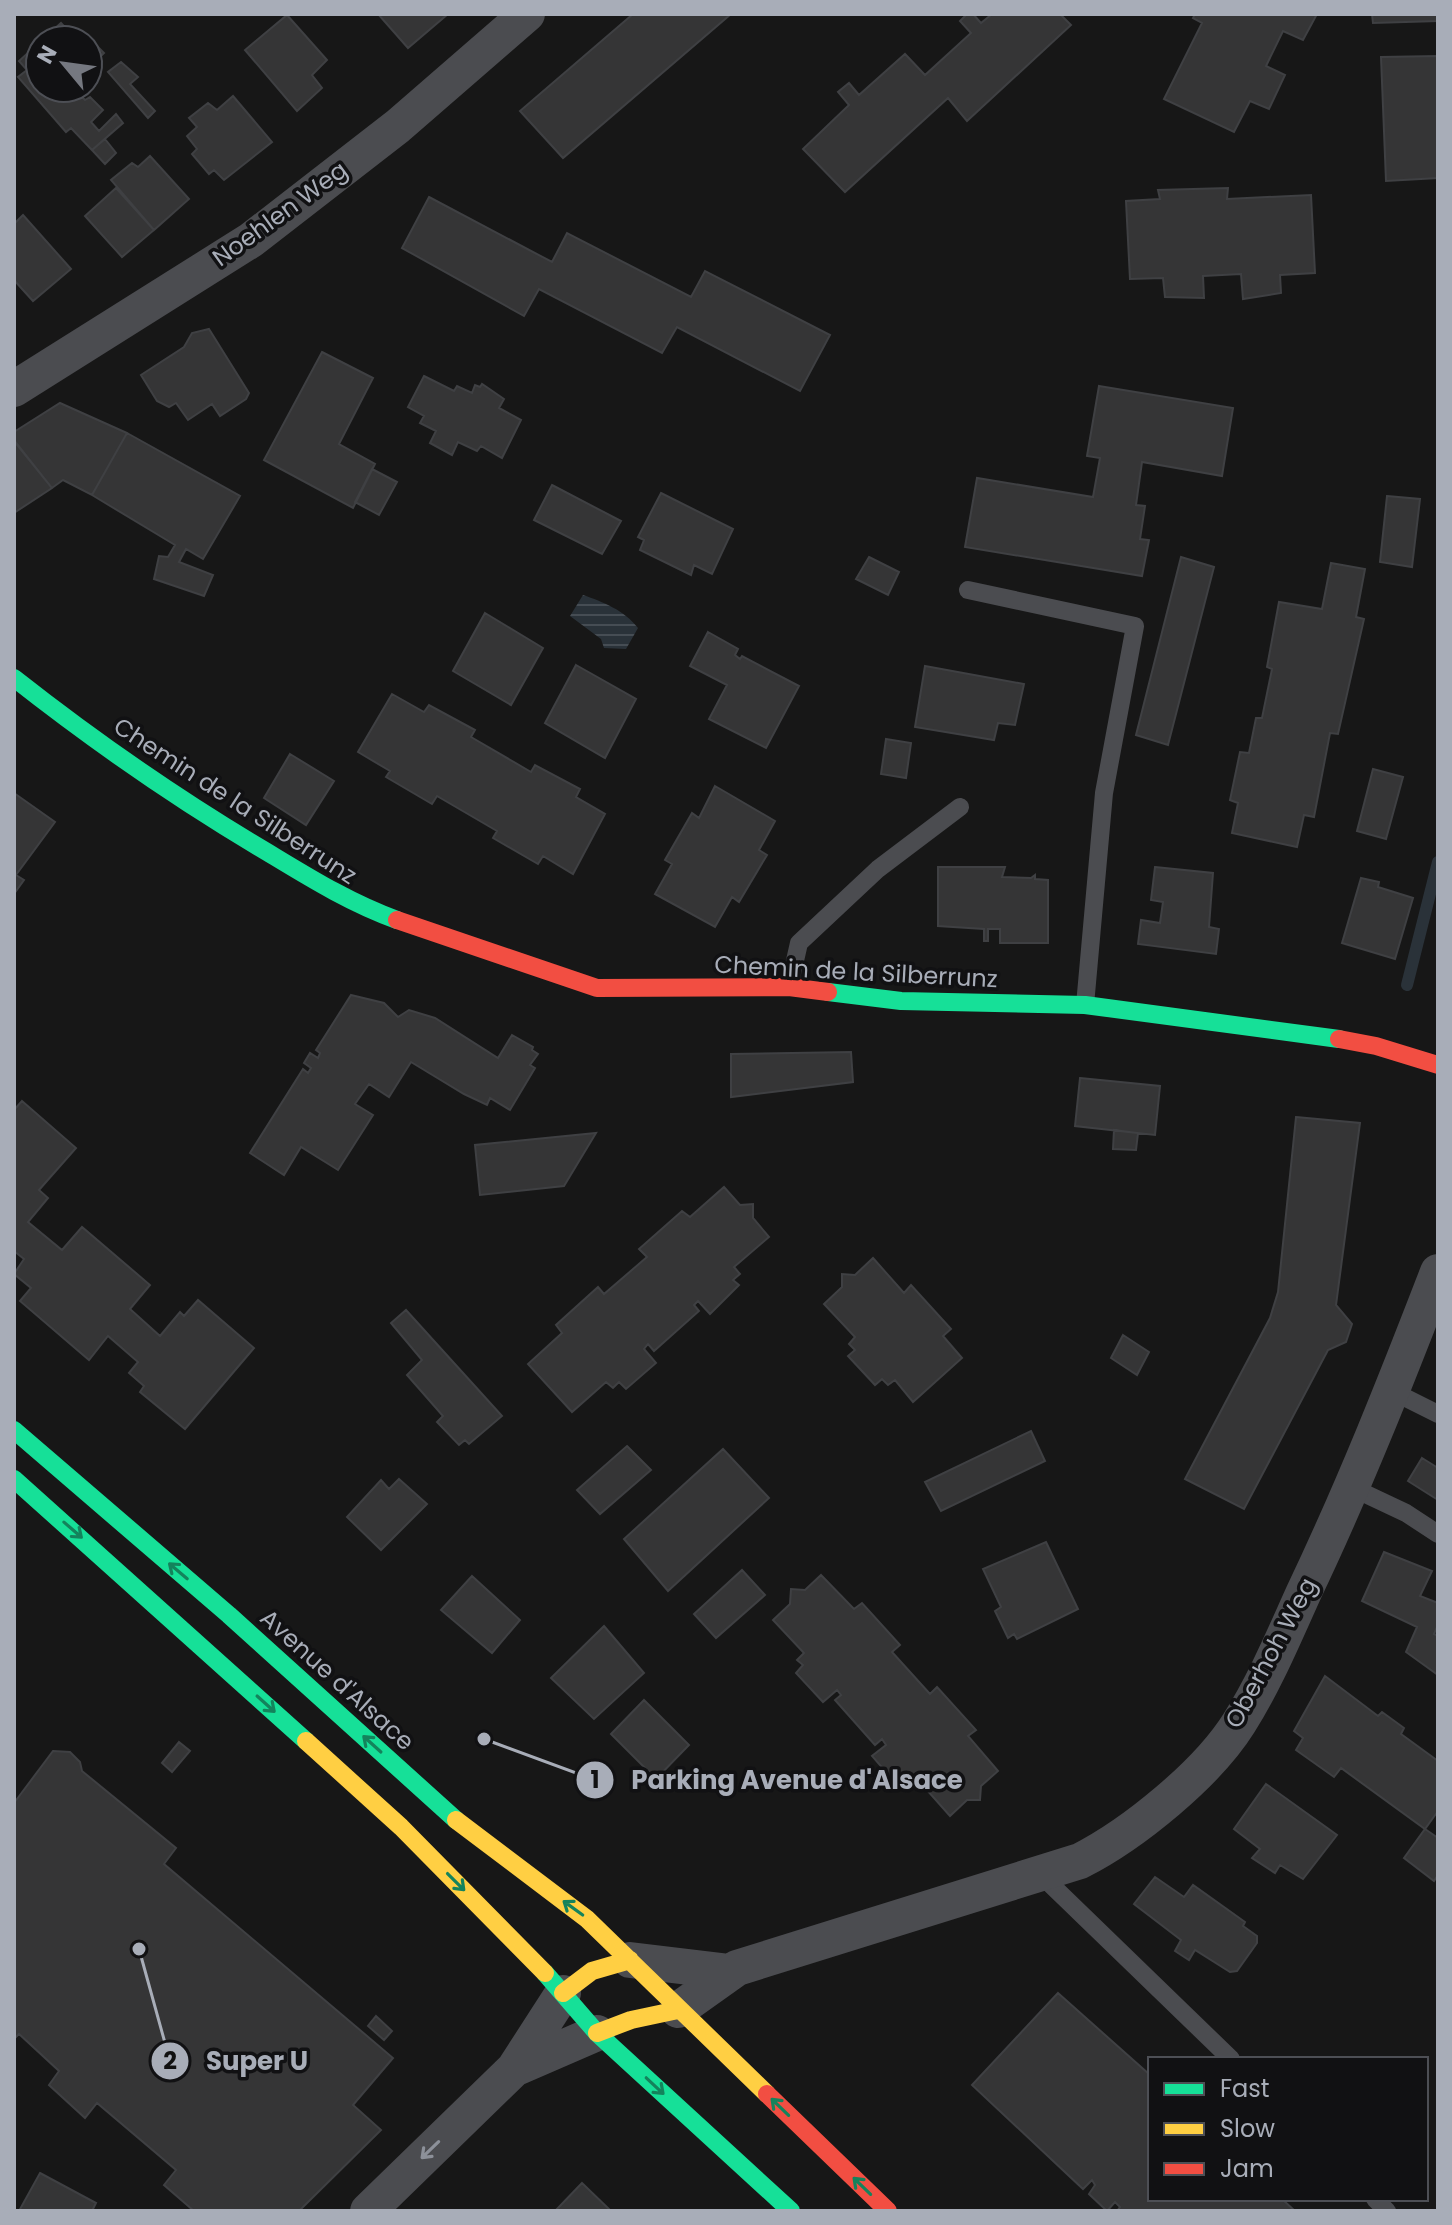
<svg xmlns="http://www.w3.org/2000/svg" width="1452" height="2225" font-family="Poppins,sans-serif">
  <defs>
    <pattern id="water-rules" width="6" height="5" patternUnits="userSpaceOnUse" patternTransform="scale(2)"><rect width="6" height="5" fill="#2a3239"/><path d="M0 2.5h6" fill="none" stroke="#464d54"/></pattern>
  </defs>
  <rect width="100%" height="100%" fill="#171717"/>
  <!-- water -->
  <path fill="url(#water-rules)" d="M583,595C603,602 624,610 638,628L626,649L604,648L601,639L570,616Z"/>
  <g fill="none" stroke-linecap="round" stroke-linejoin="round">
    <!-- stream -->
    <path stroke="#2a3239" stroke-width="12" d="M1407,985L1438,862"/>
  </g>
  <!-- building -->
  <path fill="#353536" stroke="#3f4043" stroke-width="2" d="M378,14H448L408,48Z
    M633,14H731L563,158L520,111Z
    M967,14H973L981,23L992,14H1060L1071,25L967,121L948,98L845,192L803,149L849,105L838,92L849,83L859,95L905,54L925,75L971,33L960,21Z
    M1195,14H1317L1303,40L1283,31L1266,66L1285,75L1269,109L1250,101L1234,132L1164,99L1202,23L1193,18Z
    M1372,14H1438V21L1373,23Z
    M287,15L327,60L312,75L322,88L297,111L245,50Z
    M61,23L75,38L72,40H42Z
    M90,39L104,53L97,60L88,52Z
    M40,42V88H73L85,100L90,97L103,110L91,122L99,131L116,114L123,123L92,150L71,128L66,132L18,77L27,70L19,61Z
    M1438,56V178L1386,181L1381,57Z
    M121,62L138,77L130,84L155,111L148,118L108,72Z
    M233,96L272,142L224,180L214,170L209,174L192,154L197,149L187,136L197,127L189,118L208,103L217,110Z
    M105,139L116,153L105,164L92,150Z
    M150,156L189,199L154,230L111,180L132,163L138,167Z
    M116,188L154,230L122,257L85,216Z
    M1228,188L1227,199L1311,195L1315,273L1280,275L1281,293L1243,299L1241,274L1203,276L1204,298L1165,297L1163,278L1130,279L1126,201L1160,199L1158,190Z
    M429,197L552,262L567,233L691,297L705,271L830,335L800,391L677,327L662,353L539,289L524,316L402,248Z
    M23,215L71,269L33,301L14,280V224Z
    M209,329L249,393L246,399L220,416L212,404L188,420L176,403L169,407L157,401L141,375L184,347L192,333Z
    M322,352L373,378L339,444L375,464L353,508L264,460Z
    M424,376L454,391L457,386L472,393L475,385L480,387L482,384L504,399L499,408L521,420L502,458L481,446L477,451L458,442L452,455L430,443L436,431L420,423L424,416L408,407Z
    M1099,386L1233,408L1222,476L1142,462L1136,505L1145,506L1140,539L1149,540L1142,576L965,547L977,478L1093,497L1100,458L1087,456Z
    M60,403L127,433L92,495L63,480L52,488L14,440V432Z
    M127,433L240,496L203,559L186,549L179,562L213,575L204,596L154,579L159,556L168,557L175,545L92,495Z
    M14,441L52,488L14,513Z
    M372,469L397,482L379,515L355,502Z
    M552,485L621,521L602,554L534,520Z
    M661,493L733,529L712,574L694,565L691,575L640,550L644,540L638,537Z
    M1387,496L1420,499L1412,567L1380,562Z
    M869,557L899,572L888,595L856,579Z
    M1181,557L1214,567L1168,745L1136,735Z
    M1331,563L1365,569L1356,617L1364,619L1338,734L1330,733L1314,817L1304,815L1297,847L1232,833L1238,803L1230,800L1240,752L1249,753L1256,718H1262L1272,669L1267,667L1279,602L1322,609Z
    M485,613L543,648L511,705L453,671Z
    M708,632L738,649L735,655L740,659L742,656L799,686L766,748L709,719L727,685L690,666Z
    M576,665L636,699L605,758L545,723Z
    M925,666L1024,684L1015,725L998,723L994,740L915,727Z
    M392,694L424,712L429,705L475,730L471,737L531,772L535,765L580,789L576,797L605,814L573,874L543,856L538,864L493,838L497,831L437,796L432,804L386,777L390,771L358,752Z
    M886,739L911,743L906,778L881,774Z
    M290,754L334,781L306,825L264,798Z
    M1373,769L1403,777L1386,839L1357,831Z
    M715,786L775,821L759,850L767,855L739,902L732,897L715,927L655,894L672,864L665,860L692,813L699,818Z
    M14,793L55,822L16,875L24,880L14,894Z
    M938,867H1005L1002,877L1031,878L1035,875V879L1048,880V943H1000V929H988V941H984V929L938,926Z
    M1155,867L1213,873L1209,927L1219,929L1216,954L1138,944L1141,920L1160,923L1163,902L1151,900Z
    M1361,878L1379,882L1378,887L1413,898L1395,959L1342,943Z
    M351,995L384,1003L398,1017L409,1010L435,1018L498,1058L512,1035L533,1047L532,1050L538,1054L530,1065L535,1068L510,1110L490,1098L487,1105L464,1094L411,1062L389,1097L369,1084L355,1104L373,1115L338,1170L301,1147L284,1175L250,1153L303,1069L308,1073L311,1068L304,1063L310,1053L318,1058L320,1053L316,1050Z
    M851,1052L853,1082L731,1097V1054Z
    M1080,1078L1160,1086L1155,1135L1075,1126Z
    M22,1101L76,1148L39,1190L48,1198L28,1222L62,1250L82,1227L150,1285L130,1309L160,1336L180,1312L184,1316L198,1300L254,1348L185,1429L140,1392L144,1386L129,1373L138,1362L108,1336L89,1360L20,1301L31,1288L14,1274L24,1259L14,1251V1110Z
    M1296,1117L1360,1123L1336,1305L1352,1324L1346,1342L1328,1350L1244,1509L1185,1479L1270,1318L1278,1292Z
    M1114,1130L1138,1133L1136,1150L1113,1149Z
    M596,1133L564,1186L480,1195L475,1145Z
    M724,1187L740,1205L753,1204V1218L769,1237L734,1267L740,1274L733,1280L739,1285L710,1314L698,1301L694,1305L699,1311L654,1351L648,1344L644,1349L656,1363L626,1389L619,1382L613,1388L606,1382L572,1412L528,1364L562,1333L556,1325L598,1287L604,1294L647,1257L639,1249L682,1211L690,1217Z
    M873,1258L904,1293L911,1285L951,1329L943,1336L962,1358L913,1402L895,1380L888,1385L882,1379L875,1385L848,1356L855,1350L849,1344L855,1337L824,1304L842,1287V1274L855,1275Z
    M406,1310L502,1416L469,1444L465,1440L459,1445L437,1422L443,1416L407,1375L422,1360L391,1323Z
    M1123,1335L1149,1352L1137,1375L1111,1358Z
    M1031,1431L1045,1461L941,1511L925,1482Z
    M627,1446L651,1470L600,1514L577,1490Z
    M723,1449L769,1498L668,1591L624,1539Z
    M1422,1458L1438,1468V1500L1408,1481Z
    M399,1479L427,1504L381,1550L347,1517L381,1480L389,1489Z
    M1046,1542L1078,1609L1017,1639L1014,1634L1008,1638L995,1611L1001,1607L983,1569Z
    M1384,1552L1432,1571L1420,1596L1438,1603V1625L1434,1634L1438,1636V1675L1406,1652L1417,1627L1362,1601Z
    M742,1570L765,1595L716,1638L694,1614Z
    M821,1575L854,1609L862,1603L900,1645L892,1652L930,1694L937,1687L976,1730L968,1736L998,1771L981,1786L980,1800H967L950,1816L919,1781L912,1786L907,1780L899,1787L872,1756L886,1745L882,1739L875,1745L835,1700L841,1695L837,1690L823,1702L796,1673L803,1665L797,1660L804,1653L773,1620L790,1604L791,1589L805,1590Z
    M472,1576L520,1620L492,1653L441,1610Z
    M604,1626L644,1673L594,1719L551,1678Z
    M1325,1676L1378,1716L1382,1712L1404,1728L1401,1734L1438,1761V1811L1425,1829L1341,1768L1334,1777L1296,1750L1303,1738L1294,1731Z
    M644,1700L689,1745L656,1779L611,1734Z
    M179,1742L190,1751L172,1772L162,1763Z
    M53,1751L70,1752L80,1762L82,1771L176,1848L164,1864L393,2058L353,2105L381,2130L299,2211H194L164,2185L176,2170L97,2103L85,2118L49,2085L59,2071L19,2034L14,2039V1803Z
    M1266,1784L1337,1835L1303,1879L1280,1865L1275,1873L1252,1858L1260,1849L1234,1829Z
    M1425,1829L1438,1838V1875L1434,1881L1404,1858Z
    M1155,1877L1184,1897L1193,1885L1245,1922L1243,1926L1257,1936V1943L1237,1971L1230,1972L1195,1950L1189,1960L1175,1951L1181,1940L1134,1904Z
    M1058,1993L1150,2075V2199H1282L1295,2211H1117L1120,2207L1115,2202L1107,2211L1089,2194L1095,2185L1092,2180L1083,2189L972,2085Z
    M376,2016L392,2031L384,2040L368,2026Z
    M40,2173L96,2203L92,2211H19Z
    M582,2183L611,2211H555Z"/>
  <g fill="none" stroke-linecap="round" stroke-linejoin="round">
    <!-- lane -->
    <path stroke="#4b4c50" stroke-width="18" d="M968,590L1135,626L1104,793L1085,1005
      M789,987L799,943L878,869L960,807
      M1392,1391L1438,1414
      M1353,1488L1406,1513L1438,1534
      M1040,1874L1231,2059
      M1375,2199L1387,2211"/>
    <!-- street -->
    <path stroke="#4b4c50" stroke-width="36" d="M14,389L251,240L398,126L527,14
      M630,1960L730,1972
      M678,2010L737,1968L1080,1861C1133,1834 1207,1774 1239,1723C1265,1682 1284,1636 1304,1592C1354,1487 1396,1381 1438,1272
      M514,2069L597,2033
      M368,2211L514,2069L563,1993"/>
    <!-- fast -->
    <path stroke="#16e098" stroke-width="18" d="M14,678C94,741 179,800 267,852C310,878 350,903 397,920
      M828,992L901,1001L1085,1005L1339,1039
      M14,1430L229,1615L456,1820
      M14,1479L306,1741
      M545,1973L597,2033L791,2211"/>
    <!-- slow -->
    <path stroke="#ffcf43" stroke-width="18" d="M306,1741L401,1827L545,1973
      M456,1820L587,1919L767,2094
      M563,1993L592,1971L630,1960
      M597,2033L631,2020L678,2010"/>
    <!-- jam -->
    <path stroke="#f24e42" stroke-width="18" d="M397,920L597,988L789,987L828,992
      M1339,1039L1376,1046L1438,1065
      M767,2094L888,2211"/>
  </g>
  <!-- one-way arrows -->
  <defs><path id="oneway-shaft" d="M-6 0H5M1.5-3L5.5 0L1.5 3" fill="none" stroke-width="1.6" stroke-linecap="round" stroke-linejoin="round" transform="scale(2)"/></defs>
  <g stroke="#14835c">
    <use href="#oneway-shaft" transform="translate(73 1530) rotate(41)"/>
    <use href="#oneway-shaft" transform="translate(178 1571) rotate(-140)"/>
    <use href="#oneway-shaft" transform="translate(266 1704) rotate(42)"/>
    <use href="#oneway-shaft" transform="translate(372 1744) rotate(-138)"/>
    <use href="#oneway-shaft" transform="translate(456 1882) rotate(45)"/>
    <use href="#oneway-shaft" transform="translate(573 1908) rotate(-144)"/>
    <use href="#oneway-shaft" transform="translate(655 2086) rotate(43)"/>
    <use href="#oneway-shaft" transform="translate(780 2107) rotate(-136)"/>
    <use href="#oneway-shaft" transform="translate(862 2186) rotate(-136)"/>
  </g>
  <use stroke="#8c9099" href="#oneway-shaft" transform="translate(430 2150) rotate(136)"/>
  <g text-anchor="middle" stroke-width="7" stroke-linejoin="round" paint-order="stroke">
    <!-- street labels -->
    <g font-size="24" fill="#a8adb8" stroke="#111113">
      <text transform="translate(280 214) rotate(-36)" y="8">Noehlen Weg</text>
      <text transform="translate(235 801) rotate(33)" y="8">Chemin de la Silberrunz</text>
      <text transform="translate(856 972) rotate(3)" y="8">Chemin de la Silberrunz</text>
      <text transform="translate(1271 1653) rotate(-62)" y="8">Oberhoh Weg</text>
      <text transform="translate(337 1680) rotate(42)" y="8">Avenue d'Alsace</text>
    </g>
  </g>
  <!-- callouts -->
  <path fill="none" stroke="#a8adb8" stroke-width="3" d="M484 1739L595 1780M139 1949L170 2061"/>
  <g fill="#a8adb8" stroke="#111113" stroke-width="3">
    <circle cx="484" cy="1739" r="8"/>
    <circle cx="139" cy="1949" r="8"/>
    <circle cx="595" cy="1780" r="20"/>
    <circle cx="170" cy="2061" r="20"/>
  </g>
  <g font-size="24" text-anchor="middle" font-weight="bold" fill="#111">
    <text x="595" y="1788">1</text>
    <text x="170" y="2069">2</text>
  </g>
  <g font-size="26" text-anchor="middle" font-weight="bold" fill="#a8adb8" stroke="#111113" stroke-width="7" stroke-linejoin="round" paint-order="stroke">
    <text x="797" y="1789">Parking Avenue d'Alsace</text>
    <text x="257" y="2070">Super U</text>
  </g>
  <!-- border -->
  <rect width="1452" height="2225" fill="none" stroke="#a8adb8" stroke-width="32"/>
  <!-- legend -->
  <rect x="1148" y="2057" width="280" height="144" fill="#111113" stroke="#4d4f55" stroke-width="2"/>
  <rect x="1164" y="2083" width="40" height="12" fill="#16e098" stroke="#4d4f55" stroke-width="2"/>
  <text x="1220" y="2097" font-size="24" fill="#a8adb8">Fast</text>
  <rect x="1164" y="2123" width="40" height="12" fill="#ffcf43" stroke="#4d4f55" stroke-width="2"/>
  <text x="1220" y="2137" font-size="24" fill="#a8adb8">Slow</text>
  <rect x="1164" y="2163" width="40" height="12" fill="#f24e42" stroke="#4d4f55" stroke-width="2"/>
  <text x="1220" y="2177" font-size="24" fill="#a8adb8">Jam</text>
  <!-- north arrow -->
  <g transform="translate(64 64) rotate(299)"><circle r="38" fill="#111113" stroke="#4d4f55" stroke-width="2"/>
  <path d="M0-6L14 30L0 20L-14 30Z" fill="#757880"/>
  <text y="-12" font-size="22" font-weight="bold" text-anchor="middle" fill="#a8adb8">N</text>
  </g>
</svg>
